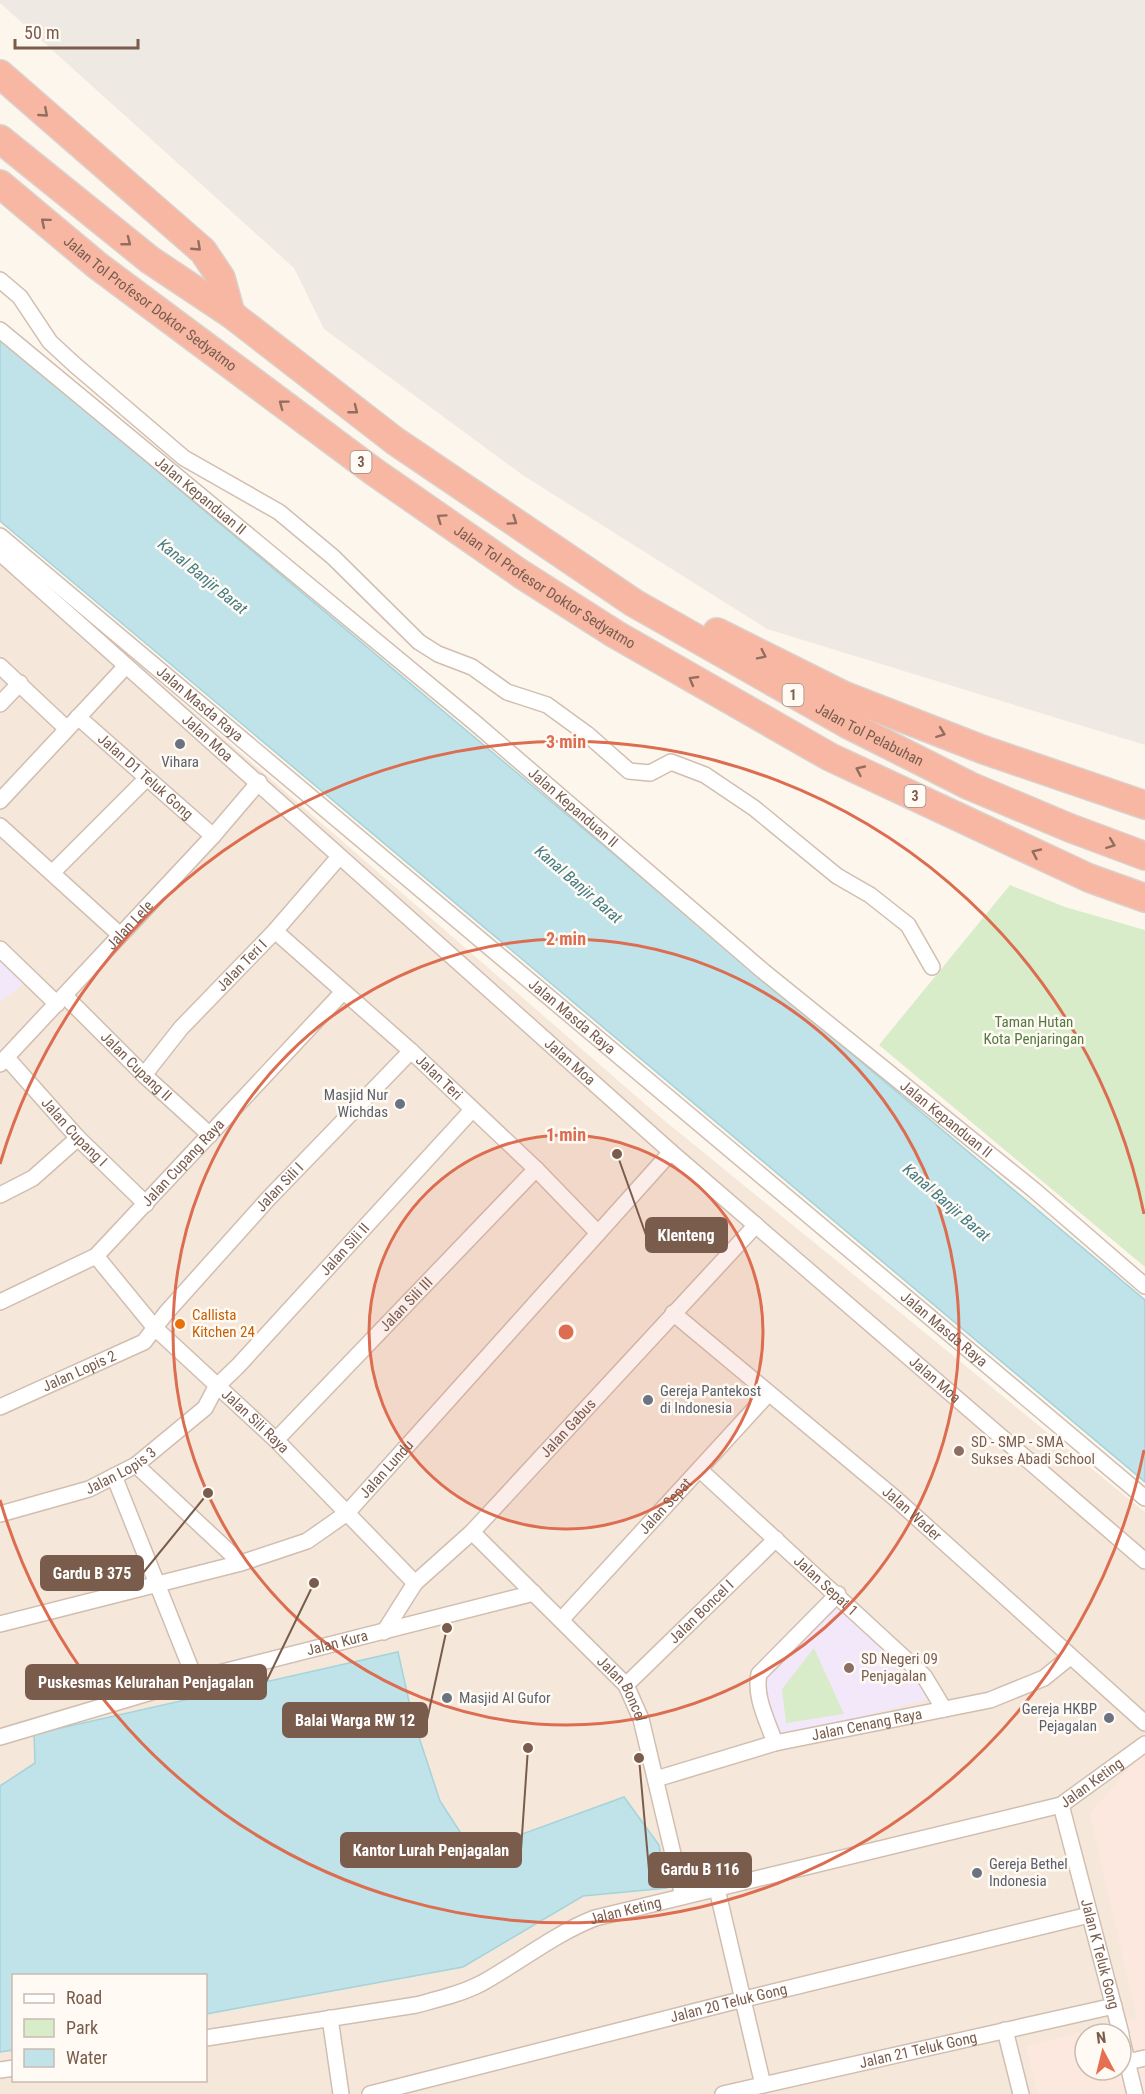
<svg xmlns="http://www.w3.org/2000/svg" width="1145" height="2094" font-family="'Roboto Condensed',sans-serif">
  <rect width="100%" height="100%" fill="#fdf6ec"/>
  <!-- residential -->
  <path fill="#f5e8da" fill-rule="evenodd" d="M0,544L660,1117L1145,1512V2094H0ZM14,1976H206V2080H14ZM1085,2034H1121V2070H1085Z"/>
  <!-- commercial -->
  <path fill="#fde8e0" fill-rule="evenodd" d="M1145,1749V2094H1038L1026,2046L1137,2019L1090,1814ZM1085,2034H1121V2070H1085Z"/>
  <!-- industrial -->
  <path fill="#efe9e4" d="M0,0H1145V745L767,629L524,476L324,329L294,268L0,3Z"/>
  <!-- education -->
  <path fill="#f3e8fa" d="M0,943L28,980L0,1002Z
    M841,1597L921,1663L938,1697L781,1737L765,1696L768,1673Z"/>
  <!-- green -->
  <path fill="#d8ecc9" d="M1010,885L1065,907L1145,930V1267L879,1045Z
    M814,1648L844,1714L786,1723L782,1689Z"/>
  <!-- water -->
  <path fill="#bfe3e8" stroke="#a5d3da" stroke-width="1.5" d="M0,339L1145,1300V1482L0,521Z
    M398,1652L413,1719L440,1801L473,1852L624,1797L659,1845L667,1888L583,1896L463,1967L206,2014V1976H14L13,2050L0,2052V1786L35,1763L34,1734Z"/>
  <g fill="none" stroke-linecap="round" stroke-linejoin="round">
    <defs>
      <g id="minor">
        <path d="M0,280L20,297L50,342L75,365L184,458L279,512L333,557L419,642L438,654L472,667L507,692L547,705L587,734L629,771L650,773L671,762L705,775L754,808L837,876L870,895L908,925L932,967"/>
        <path id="s1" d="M0,330L474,722L763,971L1034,1190L1145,1286"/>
        <path id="s2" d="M0,536L1145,1498"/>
        <path id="s3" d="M0,553L671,1152C830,1288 987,1425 1145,1561"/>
        <path d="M0,666L66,728"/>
        <path d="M0,704L20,683"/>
        <path id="s4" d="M78,717L213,836"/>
        <path d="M0,801L126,666"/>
        <path d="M0,826L119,934"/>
        <path d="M52,873L147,778"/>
        <path id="s5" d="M275,931L411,1051L536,1169L598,1233"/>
        <path d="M0,949L57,1004"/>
        <path id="s6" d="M65,996L144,1075L210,1135"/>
        <path id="s7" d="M7,1058L78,1138L146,1204"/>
        <path id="s8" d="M0,1064L213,836L259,782"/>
        <path id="s9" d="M144,1075L181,1028L275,931L339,857"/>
        <path d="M0,1195L33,1178L78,1138"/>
        <path id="s10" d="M96,1256L155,1328L276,1440L415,1583"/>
        <path id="s11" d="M0,1302L96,1256L342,993"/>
        <path id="s12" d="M673,1313L896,1499L1145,1723"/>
        <path id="s13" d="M0,1407L144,1342L166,1313L268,1199L411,1051"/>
        <path id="s14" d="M276,1440L536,1169"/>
        <path d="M136,1465L241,1563"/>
        <path id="s15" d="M700,1470L924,1676L944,1709"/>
        <path d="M114,1476L195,1679"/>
        <path id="s16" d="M0,1514L89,1489L136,1465L205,1408L216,1387L238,1366L472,1110"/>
        <path id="s17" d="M472,1532L626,1685L641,1719L683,1896"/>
        <path id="s18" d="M562,1619L768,1394"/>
        <path id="s19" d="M0,1624L241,1563L307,1541L347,1513L671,1152"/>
        <path id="s20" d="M384,1632L415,1583L472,1532L756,1225"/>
        <path id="s21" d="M626,1685L776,1539"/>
        <path id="s22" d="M0,1737L195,1679L534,1593"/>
        <path d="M775,1743C768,1722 754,1697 759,1674L838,1594"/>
        <path id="s23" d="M656,1779L775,1743L990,1700L1044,1678L1070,1657"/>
        <path id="s24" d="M1061,1805L1121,2034"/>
        <path d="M717,1889L763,2085"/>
        <path d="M330,2018L341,2094"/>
        <path d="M1005,2030L1021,2094"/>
        <path d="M1121,2036L1135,2094"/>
        <path id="s25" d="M206,2038L416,2005C438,1999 461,1994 482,1983C520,1962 554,1934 595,1918L1061,1805L1145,1744"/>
        <path d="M1127,2062L1145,2058"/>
        <path d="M0,2070L14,2068"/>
        <path id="s26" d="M370,2094L728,2003L1089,1915"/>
        <path id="s27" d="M723,2094L1114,2006"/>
      </g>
      <g id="motorway">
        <path d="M0,74L203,251L221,278L231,314"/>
        <path id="s28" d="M0,139L150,260L231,314L395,441L634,603L847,724L970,786L1070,828L1145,856"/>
        <path id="s29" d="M0,184L98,266L373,471L521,574L615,634L830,757L1089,878L1145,898"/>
        <path d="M717,632L843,695L984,750L1145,805"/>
      </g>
    </defs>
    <!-- minor casing -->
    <use href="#minor" stroke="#d1beb0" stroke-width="18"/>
    <!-- motorway casing -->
    <use href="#motorway" stroke="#dad1cd" stroke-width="30"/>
    <!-- minor -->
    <use href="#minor" stroke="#fff" stroke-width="15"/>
    <!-- motorway -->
    <use href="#motorway" stroke="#f7b7a3" stroke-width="27"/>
  </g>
  <!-- one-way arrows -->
  <defs><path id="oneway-chevron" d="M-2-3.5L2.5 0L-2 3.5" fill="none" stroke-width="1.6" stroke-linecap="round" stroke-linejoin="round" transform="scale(1.5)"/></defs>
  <g stroke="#936e5e">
    <use href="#oneway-chevron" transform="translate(44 113) rotate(41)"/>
    <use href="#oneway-chevron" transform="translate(45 222) rotate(-140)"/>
    <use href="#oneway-chevron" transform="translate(127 242) rotate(38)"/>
    <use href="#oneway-chevron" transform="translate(197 247) rotate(43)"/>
    <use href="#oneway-chevron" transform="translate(283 404) rotate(-143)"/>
    <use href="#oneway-chevron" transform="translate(354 410) rotate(38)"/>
    <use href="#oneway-chevron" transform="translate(441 518) rotate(-145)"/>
    <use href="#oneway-chevron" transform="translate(513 521) rotate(34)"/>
    <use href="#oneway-chevron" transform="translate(762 655) rotate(26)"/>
    <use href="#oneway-chevron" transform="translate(693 680) rotate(-150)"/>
    <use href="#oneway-chevron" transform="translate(941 733) rotate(21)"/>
    <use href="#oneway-chevron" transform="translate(860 770) rotate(-155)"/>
    <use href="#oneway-chevron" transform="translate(1111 844) rotate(21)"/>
    <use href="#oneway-chevron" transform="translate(1036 853) rotate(-155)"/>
  </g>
  <!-- distance rings -->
  <circle cx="566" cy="1332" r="197" fill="#dc6d51" fill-opacity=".12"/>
  <g fill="none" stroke="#dc6d51" stroke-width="3">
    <circle cx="566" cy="1332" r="197"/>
    <circle cx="566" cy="1332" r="393"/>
    <path d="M1144 1450A590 590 0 0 1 0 1500M0 1164A590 590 0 0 1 1144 1214"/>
  </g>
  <!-- markers -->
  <g fill="#6b7280" stroke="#fffaf3" stroke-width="2">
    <circle cx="180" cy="744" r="6"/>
    <circle cx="400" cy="1104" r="6"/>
    <circle cx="648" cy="1400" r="6"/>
    <circle cx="447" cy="1698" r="6"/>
    <circle cx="1109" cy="1718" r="6"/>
    <circle cx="977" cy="1873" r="6"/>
  </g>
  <circle fill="#e8710a" stroke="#fffaf3" stroke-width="2" cx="180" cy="1324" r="6"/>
  <g fill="#8d6e63" stroke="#fffaf3" stroke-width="2">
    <circle cx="959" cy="1451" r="6"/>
    <circle cx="849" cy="1668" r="6"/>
  </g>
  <g text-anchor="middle" stroke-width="5" stroke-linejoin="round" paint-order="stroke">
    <!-- shield labels -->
    <g fill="#fffaf3" stroke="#a28b7f" stroke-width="1.5">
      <rect x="350.5" y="451" width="21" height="22" rx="4.5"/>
      <rect x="782.5" y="684" width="21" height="22" rx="4.5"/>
      <rect x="904.5" y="785" width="21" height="22" rx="4.5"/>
    </g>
    <g font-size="14" font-weight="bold" fill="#7a5c4d">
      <text x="361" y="467">3</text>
      <text x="793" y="700">1</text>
      <text x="915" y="801">3</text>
    </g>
    <!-- street labels -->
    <g font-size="15" fill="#7a5c4d" stroke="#fffaf3">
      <text dy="5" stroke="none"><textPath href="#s29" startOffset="192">Jalan Tol Profesor Doktor Sedyatmo</textPath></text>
      <text dy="5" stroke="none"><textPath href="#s1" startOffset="260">Jalan Kepanduan II</textPath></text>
      <text dy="5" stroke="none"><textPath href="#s29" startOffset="678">Jalan Tol Profesor Doktor Sedyatmo</textPath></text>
      <text dy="5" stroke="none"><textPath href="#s2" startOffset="261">Jalan Masda Raya</textPath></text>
      <text dy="5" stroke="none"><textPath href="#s28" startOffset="1056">Jalan Tol Pelabuhan</textPath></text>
      <text dy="5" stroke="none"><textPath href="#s3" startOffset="278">Jalan Moa</textPath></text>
      <text dy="5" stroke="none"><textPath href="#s4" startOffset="90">Jalan D1 Teluk Gong</textPath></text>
      <text dy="5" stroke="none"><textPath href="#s1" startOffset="746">Jalan Kepanduan II</textPath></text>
      <text dy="5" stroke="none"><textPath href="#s8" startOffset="190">Jalan Lele</textPath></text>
      <text dy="5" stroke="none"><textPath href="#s9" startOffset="147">Jalan Teri I</textPath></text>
      <text dy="5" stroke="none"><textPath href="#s2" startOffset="747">Jalan Masda Raya</textPath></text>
      <text dy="5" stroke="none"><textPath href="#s3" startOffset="764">Jalan Moa</textPath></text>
      <text dy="5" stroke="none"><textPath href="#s6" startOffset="100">Jalan Cupang II</textPath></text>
      <text dy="5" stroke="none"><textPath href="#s5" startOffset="220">Jalan Teri</textPath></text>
      <text dy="5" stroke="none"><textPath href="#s1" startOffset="1232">Jalan Kepanduan II</textPath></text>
      <text dy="5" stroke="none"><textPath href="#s7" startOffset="100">Jalan Cupang I</textPath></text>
      <text dy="5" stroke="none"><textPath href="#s11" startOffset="234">Jalan Cupang Raya</textPath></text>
      <text dy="5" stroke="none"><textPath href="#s13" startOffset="364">Jalan Sili I</textPath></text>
      <text dy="5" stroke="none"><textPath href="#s16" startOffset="447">Jalan Sili II</textPath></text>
      <text dy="5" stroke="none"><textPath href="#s14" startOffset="188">Jalan Sili III</textPath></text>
      <text dy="5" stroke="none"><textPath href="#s2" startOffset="1233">Jalan Masda Raya</textPath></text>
      <text dy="5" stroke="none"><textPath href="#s13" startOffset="87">Jalan Lopis 2</textPath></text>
      <text dy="5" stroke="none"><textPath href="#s3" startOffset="1248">Jalan Moa</textPath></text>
      <text dy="5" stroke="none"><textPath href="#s10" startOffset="230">Jalan Sili Raya</textPath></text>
      <text dy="5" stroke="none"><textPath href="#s20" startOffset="276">Jalan Gabus</textPath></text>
      <text dy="5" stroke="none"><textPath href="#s16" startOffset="129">Jalan Lopis 3</textPath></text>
      <text dy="5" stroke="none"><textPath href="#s19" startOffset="426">Jalan Lundu</textPath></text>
      <text dy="5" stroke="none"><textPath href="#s18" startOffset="153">Jalan Sepat</textPath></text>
      <text dy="5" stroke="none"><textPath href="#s12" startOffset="312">Jalan Wader</textPath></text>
      <text dy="5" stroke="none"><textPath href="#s15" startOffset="171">Jalan Sepat 1</textPath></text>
      <text dy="5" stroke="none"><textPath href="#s21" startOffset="105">Jalan Boncel I</textPath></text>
      <text dy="5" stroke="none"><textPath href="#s22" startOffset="350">Jalan Kura</textPath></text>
      <text dy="5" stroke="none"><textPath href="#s17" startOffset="218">Jalan Boncel</textPath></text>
      <text dy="5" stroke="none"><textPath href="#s23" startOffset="218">Jalan Cenang Raya</textPath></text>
      <text dy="5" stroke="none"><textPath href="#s25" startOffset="930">Jalan Keting</textPath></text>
      <text dy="5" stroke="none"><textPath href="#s25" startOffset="444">Jalan Keting</textPath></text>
      <text dy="5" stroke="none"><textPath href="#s24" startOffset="154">Jalan K Teluk Gong</textPath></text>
      <text dy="5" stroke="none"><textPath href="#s26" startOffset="370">Jalan 20 Teluk Gong</textPath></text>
      <text dy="5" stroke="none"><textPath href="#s27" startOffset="200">Jalan 21 Teluk Gong</textPath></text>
    </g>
    <!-- worship labels -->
    <g font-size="15" fill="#5b616d" stroke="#fffaf3" text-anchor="start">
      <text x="180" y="767" text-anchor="middle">Vihara</text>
      <text x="388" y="1100" text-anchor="end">Masjid Nur<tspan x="388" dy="17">Wichdas</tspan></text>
      <text x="660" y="1396">Gereja Pantekost<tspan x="660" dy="17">di Indonesia</tspan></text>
      <text x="459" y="1703">Masjid Al Gufor</text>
      <text x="1097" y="1714" text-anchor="end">Gereja HKBP<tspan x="1097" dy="17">Pejagalan</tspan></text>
      <text x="989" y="1869">Gereja Bethel<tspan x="989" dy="17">Indonesia</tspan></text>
    </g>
    <!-- park labels -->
    <g font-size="15" fill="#537a41" stroke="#fffaf3">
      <text x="1034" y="1027">Taman Hutan<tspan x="1034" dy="17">Kota Penjaringan</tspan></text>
    </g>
    <!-- food labels -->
    <g font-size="15" fill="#c56008" stroke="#fffaf3" text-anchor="start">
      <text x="192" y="1320">Callista<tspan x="192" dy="17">Kitchen 24</tspan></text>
    </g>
    <!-- education labels -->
    <g font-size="15" fill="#785e54" stroke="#fffaf3" text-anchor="start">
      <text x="971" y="1447">SD - SMP - SMA<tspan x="971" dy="17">Sukses Abadi School</tspan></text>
      <text x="861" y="1664">SD Negeri 09<tspan x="861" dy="17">Penjagalan</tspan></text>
    </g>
    <!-- water labels -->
    <g font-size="16" font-style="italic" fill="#437c86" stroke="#fffaf3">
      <text transform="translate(203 576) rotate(39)" y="6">Kanal Banjir Barat</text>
      <text transform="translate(579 884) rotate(41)" y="6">Kanal Banjir Barat</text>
      <text transform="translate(947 1202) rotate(41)" y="6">Kanal Banjir Barat</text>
    </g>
  </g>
  <circle cx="566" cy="1332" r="9" fill="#dc6d51" stroke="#fffaf3" stroke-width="3"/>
  <g font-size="18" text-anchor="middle" font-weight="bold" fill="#dc6d51" stroke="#fffaf3" stroke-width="5" stroke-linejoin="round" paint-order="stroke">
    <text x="566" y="748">3 min</text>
    <text x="566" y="945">2 min</text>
    <text x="566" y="1141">1 min</text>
  </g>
  <!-- callouts -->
  <path fill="none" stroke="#7a5c4d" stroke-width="2" d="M617 1154L646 1235M208 1493L143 1573M314 1583L266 1682M447 1628L427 1720M528 1748L521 1850M639 1758L649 1870"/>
  <g fill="#7a5c4d" stroke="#fffaf3" stroke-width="2">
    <circle cx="617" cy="1154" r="6"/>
    <circle cx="208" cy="1493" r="6"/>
    <circle cx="314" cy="1583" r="6"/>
    <circle cx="447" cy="1628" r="6"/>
    <circle cx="528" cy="1748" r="6"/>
    <circle cx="639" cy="1758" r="6"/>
  </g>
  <g fill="#7a5c4d" stroke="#7a5c4d" stroke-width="2">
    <rect x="646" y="1218" width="81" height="34" rx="6"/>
    <rect x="41" y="1556" width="102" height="34" rx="6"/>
    <rect x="26" y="1665" width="240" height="34" rx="6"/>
    <rect x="283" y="1703" width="144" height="34" rx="6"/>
    <rect x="341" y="1833" width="180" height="34" rx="6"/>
    <rect x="649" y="1853" width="102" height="34" rx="6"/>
  </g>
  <g font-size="16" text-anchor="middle" font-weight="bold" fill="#fff">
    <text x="686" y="1241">Klenteng</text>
    <text x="92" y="1579">Gardu B 375</text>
    <text x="146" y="1688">Puskesmas Kelurahan Penjagalan</text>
    <text x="355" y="1726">Balai Warga RW 12</text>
    <text x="431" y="1856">Kantor Lurah Penjagalan</text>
    <text x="700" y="1875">Gardu B 116</text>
  </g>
  <!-- legend -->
  <rect x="12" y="1974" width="195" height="108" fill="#fffaf3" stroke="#cabbb1" stroke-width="1.5"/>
  <rect x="24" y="1994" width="30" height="9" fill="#ffffff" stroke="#cabbb1" stroke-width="1.5"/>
  <text x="66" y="2004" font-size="18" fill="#7a5c4d">Road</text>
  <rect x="24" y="2019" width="30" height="18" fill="#d8ecc9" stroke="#cabbb1" stroke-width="1.5"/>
  <text x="66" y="2034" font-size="18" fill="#7a5c4d">Park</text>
  <rect x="24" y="2049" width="30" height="18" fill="#bfe3e8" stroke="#cabbb1" stroke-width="1.5"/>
  <text x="66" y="2064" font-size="18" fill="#7a5c4d">Water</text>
  <!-- north arrow -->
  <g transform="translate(1103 2052) rotate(353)"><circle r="28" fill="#fffaf3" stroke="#cabbb1" stroke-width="1.5"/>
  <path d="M0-4.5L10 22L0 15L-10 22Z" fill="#e76f51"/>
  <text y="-9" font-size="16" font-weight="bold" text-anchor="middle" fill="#7a5c4d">N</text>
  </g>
  <!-- scale -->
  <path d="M15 39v9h123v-9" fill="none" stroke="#7a5c4d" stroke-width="3"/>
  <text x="24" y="39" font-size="18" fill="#7a5c4d" stroke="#fffaf3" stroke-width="4.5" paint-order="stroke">50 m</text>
</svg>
